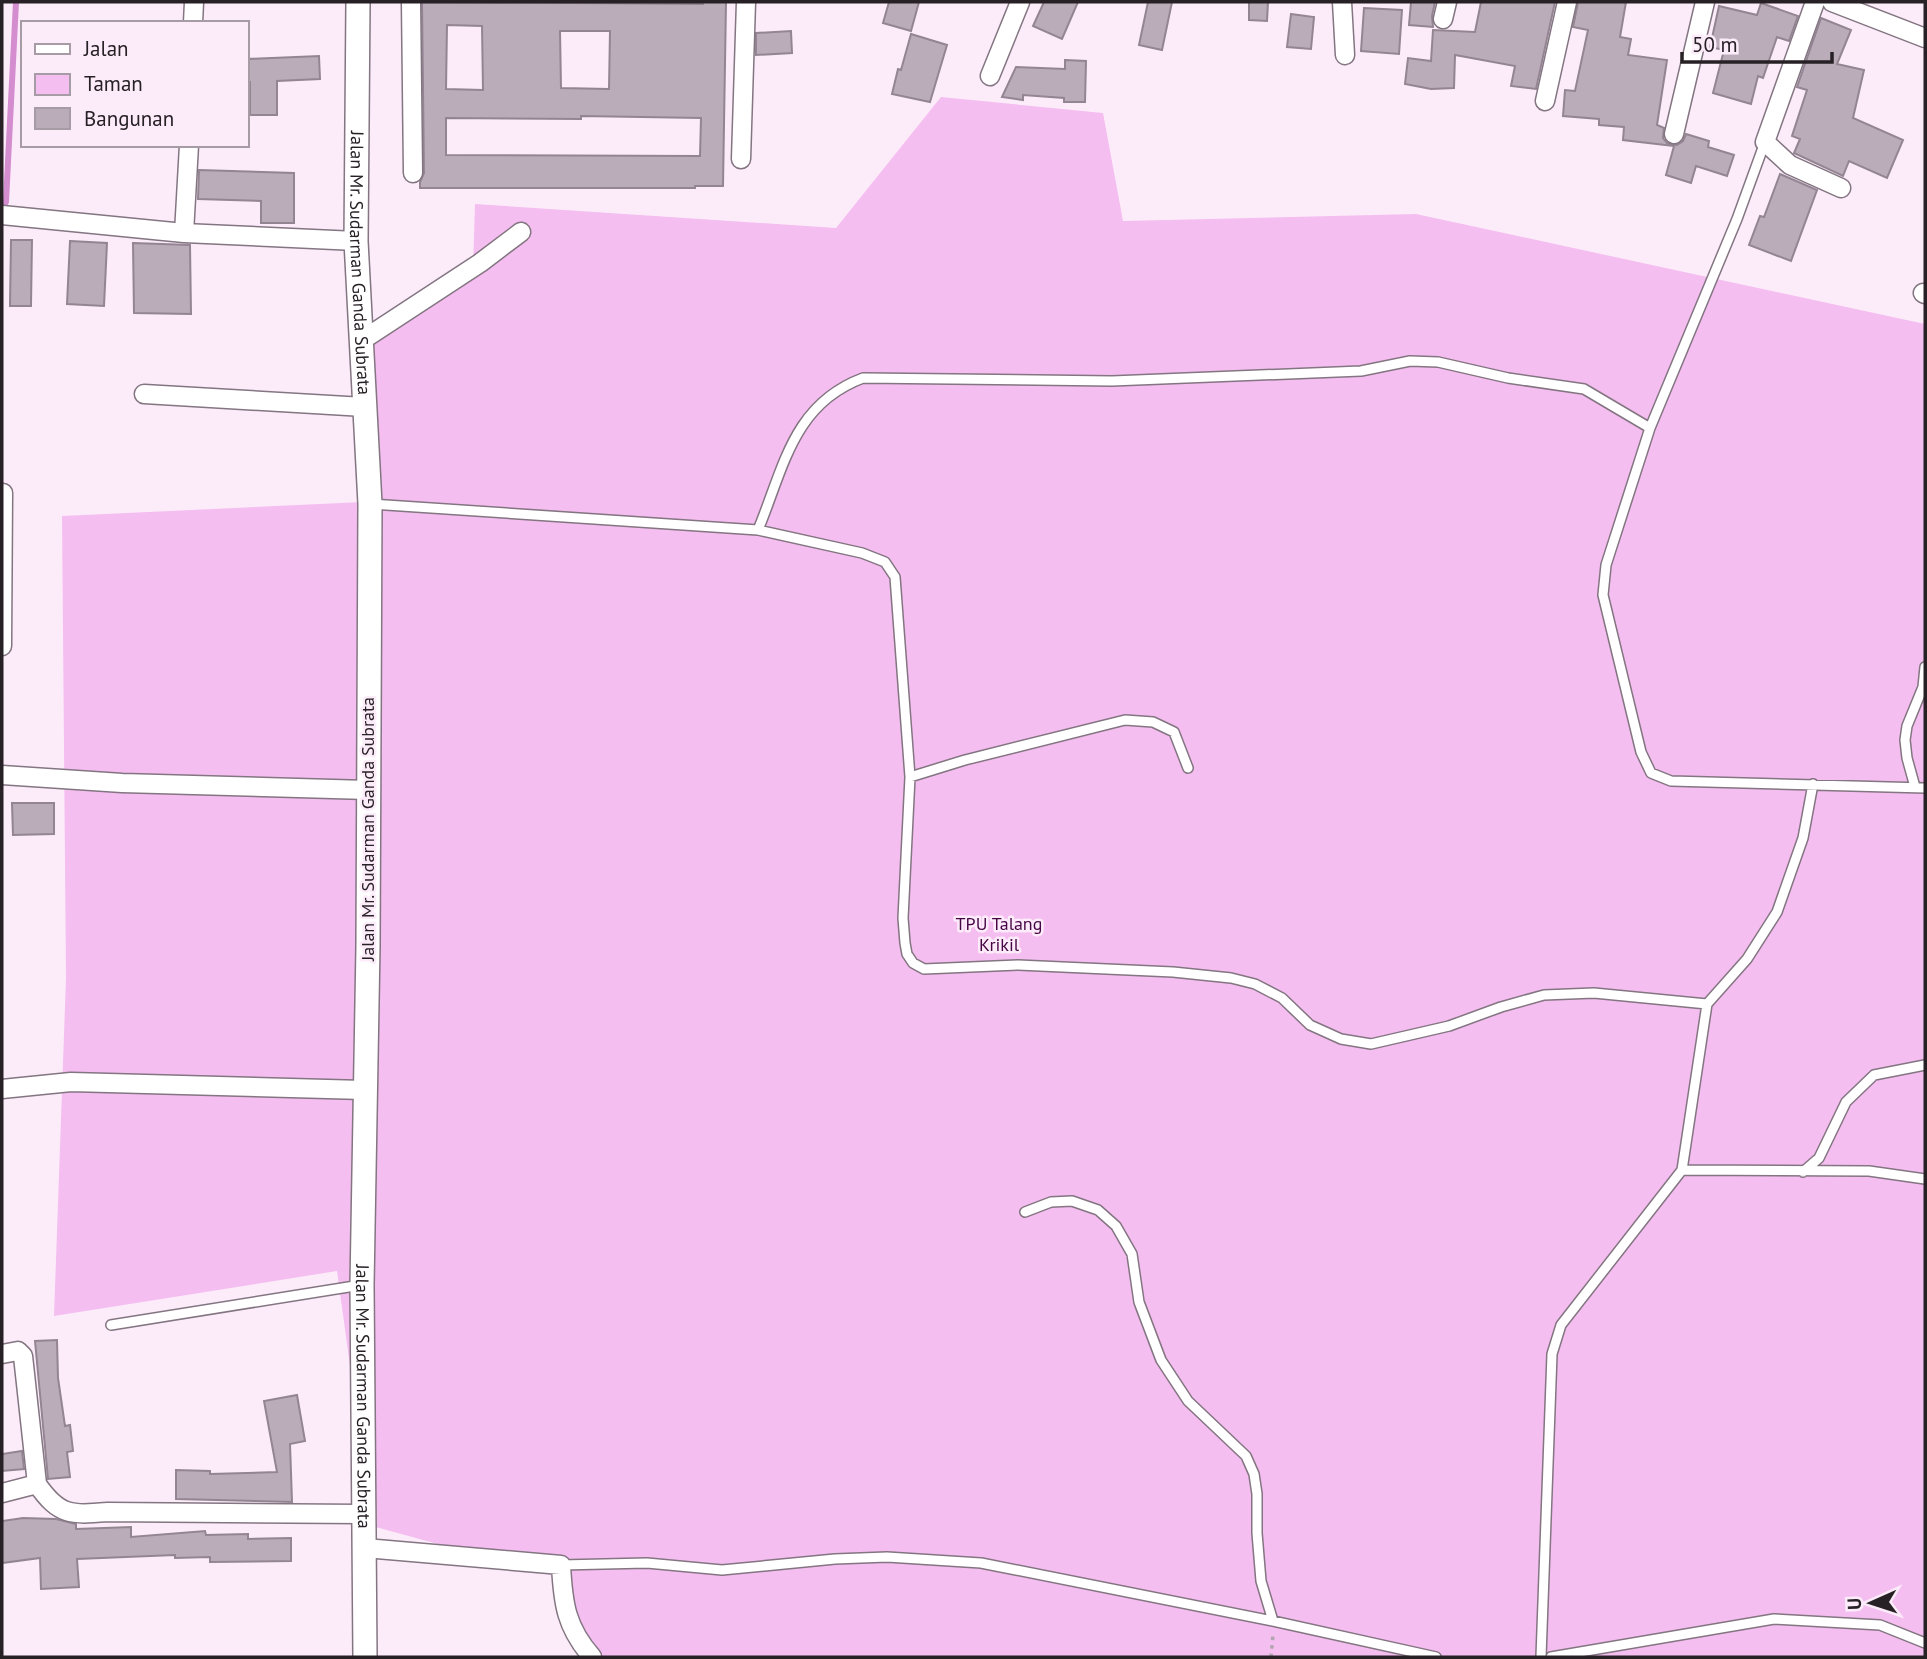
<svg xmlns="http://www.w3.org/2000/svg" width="1927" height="1659" font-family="'PT Sans',sans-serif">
  <rect width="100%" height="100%" fill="#fcecfa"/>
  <!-- green -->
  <path fill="#f5bef0" d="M941,97L1103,113L1123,221L1416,214L1925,324V1657H600L555,1576L372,1526L337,1271L54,1316L66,978L62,516L363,502L372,345L473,268L475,204L836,228Z"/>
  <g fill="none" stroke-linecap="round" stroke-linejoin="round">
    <!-- stream -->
    <path stroke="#d48ecf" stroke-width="6" d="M2,210L6,202L16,2"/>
  </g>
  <!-- building -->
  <path fill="#bbacb9" stroke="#938591" stroke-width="2" fill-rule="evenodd" d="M422,2L703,4V2H726L723,186H695V188H420V182L424,173ZM447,25L482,26L483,90L446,89ZM560,31H610L609,89L561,88ZM581,116L701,118L700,156L446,155V118L581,119Z
    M889,2H919L911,31L883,23Z
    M1044,2H1078L1062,39L1033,26Z
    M1148,2H1172L1162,50L1139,45Z
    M1249,2H1268L1267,21L1249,20Z
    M1411,2H1435L1432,16L1433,27L1409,25Z
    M1481,2H1555L1536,89L1511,86L1515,66L1455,55L1454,88L1431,89L1405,84L1408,58L1431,61L1433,30L1475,32Z
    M1578,2H1626L1620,37L1631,39L1628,55L1667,60L1657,125L1664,128L1663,138L1667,143L1677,145L1683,141L1686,134L1709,141L1708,147L1734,155L1727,176L1696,166L1691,183L1666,175L1674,146L1623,140L1624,127L1599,125V119L1563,116L1565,90L1575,91L1588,30L1573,27Z
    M1761,3L1798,16L1789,41L1777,37L1763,78L1758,76L1751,104L1713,93L1724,50L1710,47L1719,6L1757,15Z
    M1364,8L1402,10L1399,54L1361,51Z
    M1291,14L1314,17L1311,49L1287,47Z
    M1821,18L1851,30L1837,64L1864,70L1853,118L1903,140L1887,178L1849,161L1843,176L1794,153L1800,139L1792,136L1807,90L1797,87Z
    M791,31L792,53L756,55V33Z
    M911,34L947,45L930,102L892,94L898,69L901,70Z
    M319,56L320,79L277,81V115H250V82H247V59Z
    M1065,60L1086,61L1085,102H1064V98L1023,95V100L1002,97L1016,67L1065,69Z
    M199,170L294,173V223H261V201L198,199Z
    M1780,174L1817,190L1791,261L1749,245L1760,216L1764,217Z
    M11,240H32L31,306H10Z
    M70,241L107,243L104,306L67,304Z
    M133,243L190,245L191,314L134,313Z
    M12,803H54V834L13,835Z
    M57,1340L58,1378L65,1426L70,1425L73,1451L67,1452L70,1477L48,1479L35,1341Z
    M297,1395L305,1441L290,1444L292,1502L176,1499V1470L210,1471V1474L277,1472L264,1401Z
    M22,1451L24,1469L2,1471V1454Z
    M23,1518L56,1519L76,1524V1529L131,1527V1537L205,1531L206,1535L248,1534V1539L291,1538V1561L210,1562V1557L175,1558V1555L77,1559L79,1587L41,1589L40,1558L2,1563V1521Z"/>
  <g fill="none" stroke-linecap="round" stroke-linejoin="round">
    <defs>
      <path id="service" d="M1765,142L1737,219L1650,428L1606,565L1603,595L1641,752L1651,773L1671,781L1925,788
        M371,504L758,530L862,553L885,562L895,577L910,777L903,918L905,943L907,954L913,963L924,969L1018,965L1173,972L1231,978L1255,984L1282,998L1310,1025L1341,1039L1371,1044L1449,1026L1501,1007L1544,995L1594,993L1707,1004
        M758,530C784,467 793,404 863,378L1112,381L1361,371L1410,361L1438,362L1508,378L1584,389L1650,428
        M910,777L965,760L1125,720L1153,722L1174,732L1188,768
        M1915,787L1907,758L1905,740L1907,726L1923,687L1925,667
        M1682,1170L1869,1171L1925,1179
        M1803,1172L1819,1158L1846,1102L1874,1075L1925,1065
        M1025,1212L1051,1202L1072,1201L1098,1210L1116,1226L1132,1254L1139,1302L1161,1360L1188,1401L1246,1456L1254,1474L1257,1494V1533L1261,1581L1273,1621
        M111,1325L361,1285
        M561,1565L647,1563L722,1570L835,1559L887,1557L981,1563L1273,1621L1436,1657
        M1541,1657L1552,1354L1561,1325L1682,1170L1707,1004L1747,959L1777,912L1803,838L1813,784
        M1551,1657L1774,1619L1880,1625L1925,1643"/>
      <path id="minor" d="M411,2L413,173
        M1342,2L1345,55
        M1815,2L1765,142L1790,165L1841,188
        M1832,2L1925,38
        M1443,19L1447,2
        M193,23L194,2
        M990,76L1020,2
        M1545,101L1567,2
        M1674,134L1705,2
        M741,159L746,2
        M2,215L184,233L356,241
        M184,233L189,145
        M1923,293L1925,294
        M361,341L480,263L521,232
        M144,394L364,407
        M2,646L3,493
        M2,775L122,783L368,790
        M2,1089L71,1082L364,1090
        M2,1354L18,1351L23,1356L37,1484C59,1516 71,1515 108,1512L363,1514
        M2,1493L37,1484
        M365,1548L561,1565C563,1604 566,1627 592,1657"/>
      <g id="tertiary">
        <path id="s1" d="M358,2L356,241L370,504L368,946L362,1285L365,1657"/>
      </g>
    </defs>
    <!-- service casing -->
    <use href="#service" stroke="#837581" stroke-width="12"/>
    <!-- minor casing -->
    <use href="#minor" stroke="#837581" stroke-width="21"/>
    <!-- tertiary casing -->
    <use href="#tertiary" stroke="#837581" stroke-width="26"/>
    <!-- path -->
    <path stroke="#b1a5b0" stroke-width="3.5" stroke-dasharray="3.5 5" stroke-linecap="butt" d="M1271,1657L1273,1635"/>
    <!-- service -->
    <use href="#service" stroke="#fff" stroke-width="9"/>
    <!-- minor -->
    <use href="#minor" stroke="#fff" stroke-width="18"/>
    <!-- tertiary -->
    <use href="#tertiary" stroke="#fff" stroke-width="23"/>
  </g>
  <g text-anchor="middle" stroke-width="5" stroke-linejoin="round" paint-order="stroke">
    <!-- street labels -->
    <g font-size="18" fill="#272126" stroke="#fcecfa">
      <text dy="6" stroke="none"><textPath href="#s1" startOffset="261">Jalan Mr. Sudarman Ganda Subrata</textPath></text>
      <text transform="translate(368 829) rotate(-90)" y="6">Jalan Mr. Sudarman Ganda Subrata</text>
      <text dy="6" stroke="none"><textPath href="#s1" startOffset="1395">Jalan Mr. Sudarman Ganda Subrata</textPath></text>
    </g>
    <!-- park labels -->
    <g font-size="18" fill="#460645" stroke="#fcecfa">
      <text x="999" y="930">TPU Talang<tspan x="999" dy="21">Krikil</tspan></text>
    </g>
  </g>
  <!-- border -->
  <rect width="1927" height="1659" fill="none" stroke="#272126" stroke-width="7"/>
  <!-- legend -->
  <rect x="21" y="21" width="228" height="126" fill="#fcecfa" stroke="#a79ba5" stroke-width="2"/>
  <rect x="35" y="44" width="35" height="10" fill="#ffffff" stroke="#a79ba5" stroke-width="2"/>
  <text x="84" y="56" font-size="21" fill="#272126">Jalan</text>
  <rect x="35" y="74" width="35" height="21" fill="#f5bef0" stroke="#a79ba5" stroke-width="2"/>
  <text x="84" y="91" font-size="21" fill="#272126">Taman</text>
  <rect x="35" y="108" width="35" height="21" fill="#bbacb9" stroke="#a79ba5" stroke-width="2"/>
  <text x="84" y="126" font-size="21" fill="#272126">Bangunan</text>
  <!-- north arrow -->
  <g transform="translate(1871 1603) rotate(267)" stroke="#fcecfa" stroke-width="5" paint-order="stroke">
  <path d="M0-5L12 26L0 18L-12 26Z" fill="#272126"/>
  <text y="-10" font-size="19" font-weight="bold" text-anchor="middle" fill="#272126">U</text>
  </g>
  <!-- scale -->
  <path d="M1682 52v10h150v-10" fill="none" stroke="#272126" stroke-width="3.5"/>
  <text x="1692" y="52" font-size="21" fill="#272126" stroke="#fcecfa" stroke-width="5" paint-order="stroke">50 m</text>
</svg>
